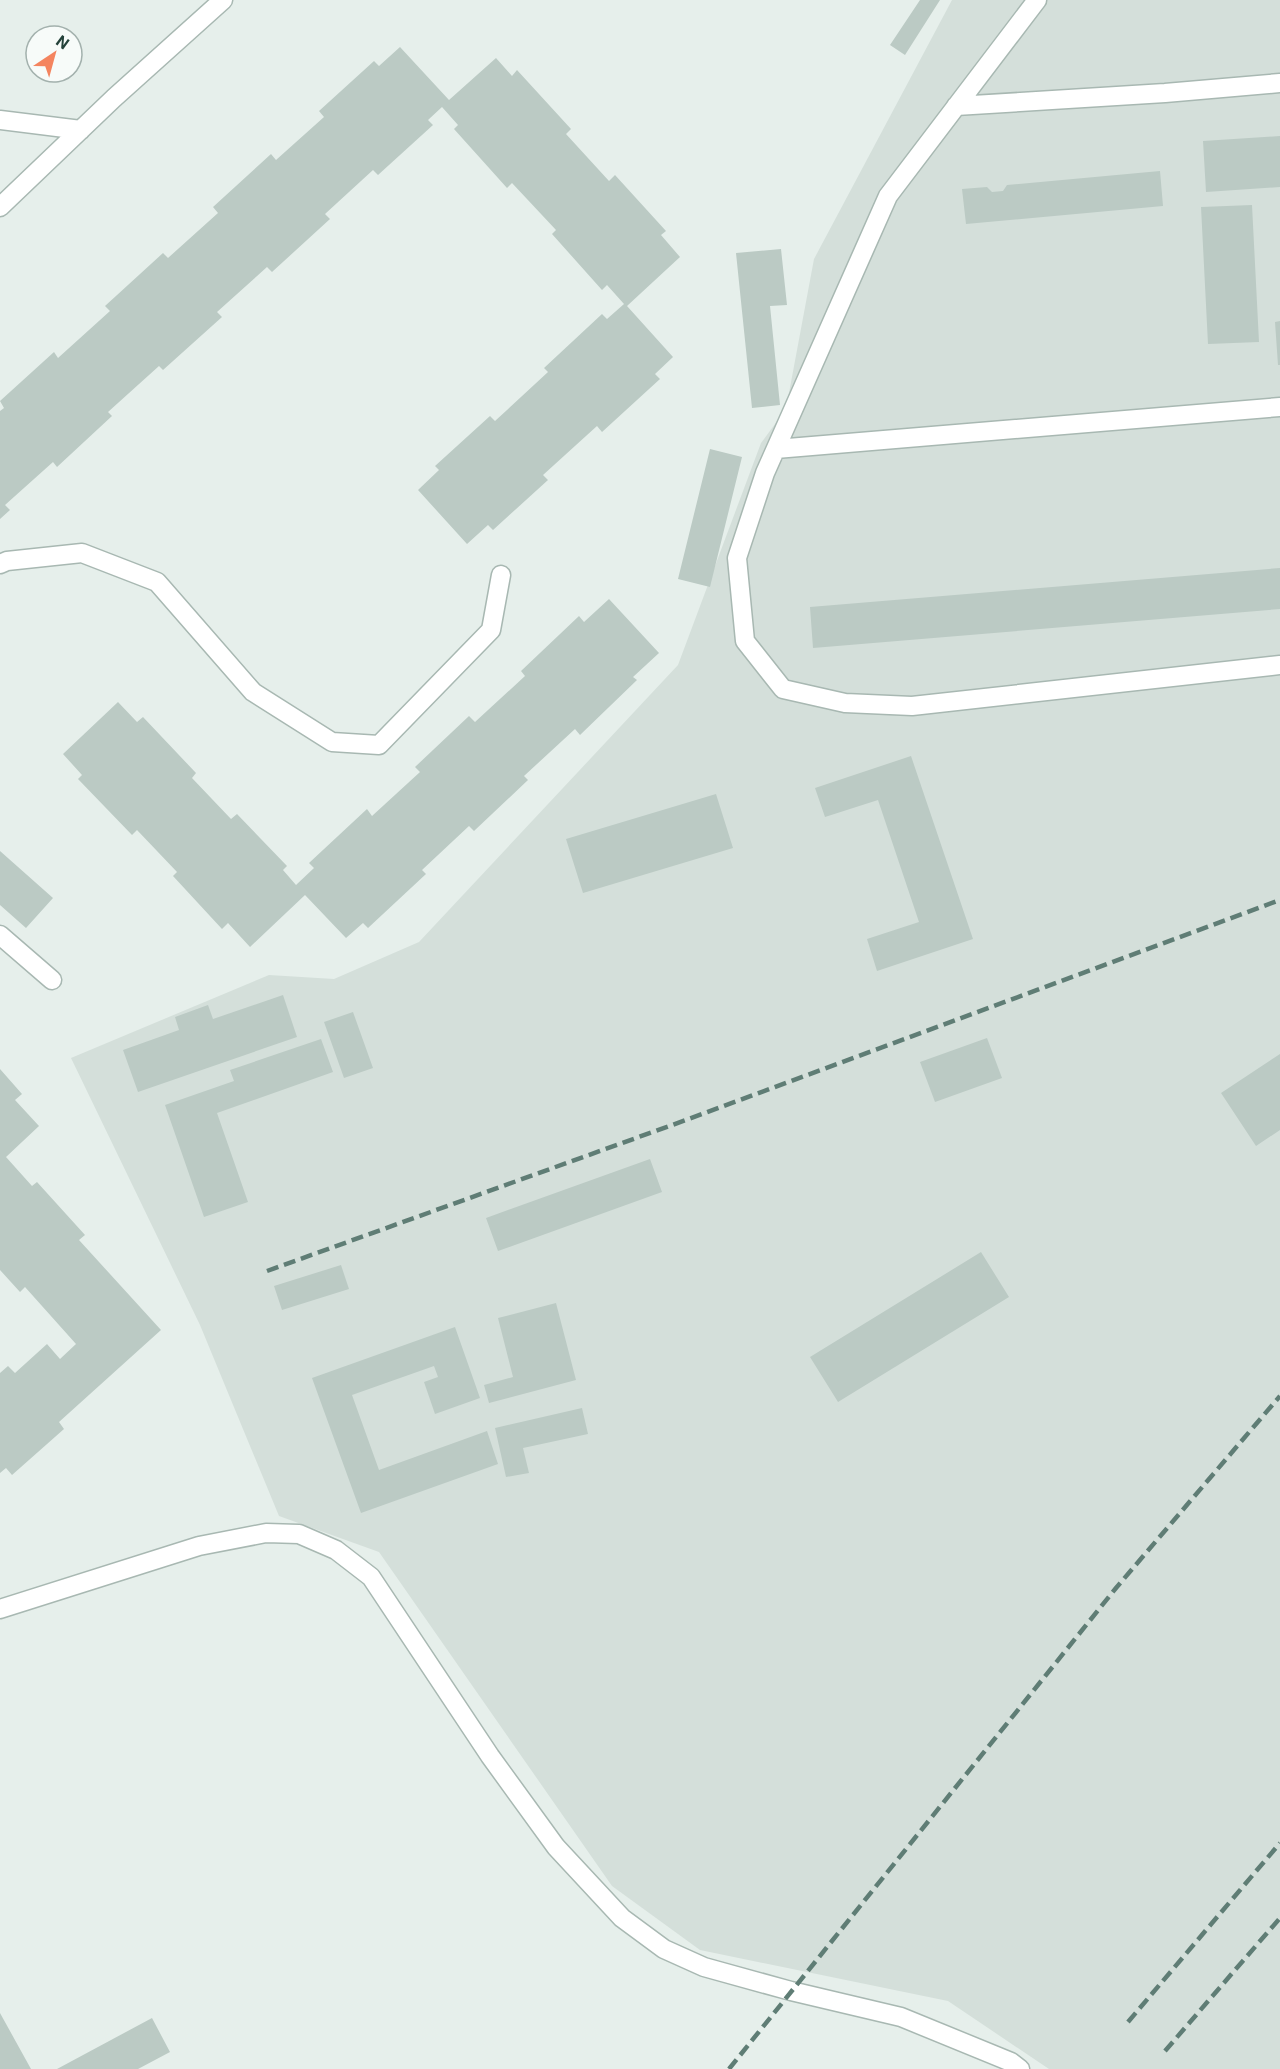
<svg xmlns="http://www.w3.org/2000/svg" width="1280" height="2069" font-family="Roboto,sans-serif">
  <rect width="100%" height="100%" fill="#e6efeb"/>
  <!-- built -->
  <path fill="#d4dfda" d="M952,0H1280V2069H1049L948,2001L700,1950L612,1886L379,1552L279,1516L200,1325L71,1058L269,975L334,979L419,942L678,665L761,443L786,409L814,259Z"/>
  <!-- building -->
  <path fill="#bbcac4" d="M920,0H940L905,55L890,45Z
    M400,47L449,100L496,58L512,76L517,70L571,129L566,134L609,181L615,175L666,231L661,235L680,257L627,306L673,357L655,374L660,379L602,432L597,426L543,475L548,480L493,530L488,525L467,544L418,490L439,470L435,466L490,416L495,421L548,372L544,368L602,314L607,319L624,304L607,285L602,290L552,234L556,230L512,183L507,188L454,129L458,125L442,107L428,120L433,125L378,175L373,170L325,214L330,219L272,272L267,267L217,312L222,317L163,370L159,366L108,412L112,416L57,467L53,462L5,505L10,510L0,519V411L4,408L0,401L54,352L58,358L110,311L105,306L163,253L168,258L218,213L213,207L271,154L276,160L324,117L319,111L374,61L379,66Z
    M1280,136V187L1206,192L1203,141Z
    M1160,171L1163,206L966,224L962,189L987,187L992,192L1003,191L1007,185Z
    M1252,205L1259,342L1208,344L1201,207Z
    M781,249L787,305L770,306L780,405L752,408L736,253Z
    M1280,321V365H1278L1275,322Z
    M710,449L742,457L710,587L678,579Z
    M1280,568V609L813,648L810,607Z
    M609,599L659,653L633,677L637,680L580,735L575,729L524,776L528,780L474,831L469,826L422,870L426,874L368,928L363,923L346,938L305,895L250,947L228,923L222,929L173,876L177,872L137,830L132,835L78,779L82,775L63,754L118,702L137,722L143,717L196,773L192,778L231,819L237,814L287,866L283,870L296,885L314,868L309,863L367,809L372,816L420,772L415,767L469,716L475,722L525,676L521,671L579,616L584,622Z
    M911,756L973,939L877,971L867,939L919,922L878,800L825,817L815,788Z
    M716,794L733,848L583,893L566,839Z
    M0,851L53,898L26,928L0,905Z
    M283,995L297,1037L138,1092L123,1050L179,1030L175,1017L208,1005L213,1019Z
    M353,1012L373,1068L344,1078L324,1022Z
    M987,1038L1002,1078L935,1102L920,1062Z
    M321,1039L333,1072L217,1113L248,1202L204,1217L165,1105L234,1081L230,1070Z
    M1280,1054V1130L1256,1146L1221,1093Z
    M0,1069L22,1094L15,1100L39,1126L6,1157L32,1186L37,1182L85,1235L79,1240L161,1330L59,1422L64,1429L12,1475L6,1468L0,1473V1373L8,1366L15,1373L47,1344L60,1359L76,1344L25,1287L20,1292L0,1270Z
    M650,1159L662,1192L498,1251L486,1218Z
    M981,1252L1009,1297L838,1402L810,1357Z
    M341,1265L349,1289L282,1310L274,1286Z
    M556,1303L576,1380L489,1403L484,1385L513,1377L498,1318Z
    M455,1327L480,1398L435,1414L424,1382L438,1377L434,1366L352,1395L379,1470L487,1431L498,1464L361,1513L312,1378Z
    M582,1408L588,1434L523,1448L529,1473L506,1477L495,1428Z
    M0,2013L31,2069H0Z
    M152,2018L170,2052L138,2069H57Z"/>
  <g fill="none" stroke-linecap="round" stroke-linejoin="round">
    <defs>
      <path id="minor" d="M1037,0L888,196L765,473L737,558L745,641L783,689L845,703L912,706L1280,665
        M956,106L1165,93L1280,83
        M0,120L81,130
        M0,207L114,98L223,0
        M776,449L1280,407
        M0,564L7,561L82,553L157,582L253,692L332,742L379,745L491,630L501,575
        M0,935L52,980
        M0,1609L199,1546L266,1533L299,1534L336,1550L371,1577L490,1756L556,1847L622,1918L664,1949L704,1967L791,1991L901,2017L1011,2062L1020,2069"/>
    </defs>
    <!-- minor casing -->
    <use href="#minor" stroke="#a8b8b2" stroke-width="21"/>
    <!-- minor -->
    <use href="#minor" stroke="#fff" stroke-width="18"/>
    <!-- rail -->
    <path stroke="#5f7d75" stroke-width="4.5" stroke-dasharray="12 6" stroke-linecap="butt" d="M267,1271L686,1120L1280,900
      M1128,2022L1280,1843
      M1165,2051L1280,1918
      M729,2069L1116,1588L1280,1396"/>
  </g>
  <!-- north arrow -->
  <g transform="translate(54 54) rotate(36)"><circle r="28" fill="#f7fbf9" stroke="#a3b1ad" stroke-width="1.5"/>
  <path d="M0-4.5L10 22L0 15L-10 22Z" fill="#f4845f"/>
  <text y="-9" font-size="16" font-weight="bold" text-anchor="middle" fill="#24423a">N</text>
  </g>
</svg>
